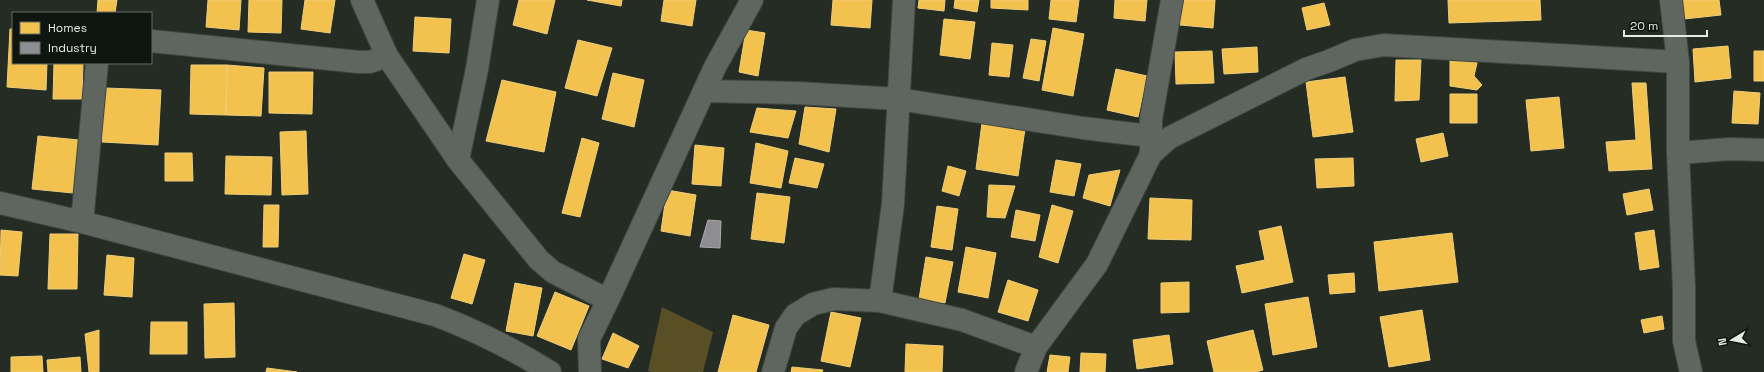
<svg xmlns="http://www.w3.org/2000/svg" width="1764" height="372" font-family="'Space Grotesk',sans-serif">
  <rect width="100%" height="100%" fill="#242c24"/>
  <!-- green -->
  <path fill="#594f26" d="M662,307L713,332L703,372H651L648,371Z"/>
  <!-- homes -->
  <path fill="#f2c14e" stroke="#eece7b" d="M98,0H117L115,13H97Z
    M208,0H241L239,30L206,27Z
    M249,0H282L281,33L248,32Z
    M305,0H335L330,33L301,29Z
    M519,0H555L547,34L513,25Z
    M587,0H622L621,6Z
    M664,0H696L692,26L661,21Z
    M833,0H872L870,28L831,25Z
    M919,0H945L944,11L918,8Z
    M955,0H979L977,12L954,8Z
    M991,0H1028V10L991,8Z
    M1051,0H1079L1076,22L1049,19Z
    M1115,0H1147L1145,21L1114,18Z
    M1183,0H1215L1213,28L1180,25Z
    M1448,0H1540L1541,20L1449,23Z
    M1682,0H1719L1721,15L1684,19Z
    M1324,3L1330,25L1307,30L1302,8Z
    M415,17L451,19L449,53L413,51Z
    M944,19L975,22L970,59L940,55Z
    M1053,28L1084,34L1073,96L1042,90Z
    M10,29H13V63H47L46,90L7,87Z
    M746,30L765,33L758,76L739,72Z
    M1031,39L1046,41L1039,81L1023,78Z
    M578,40L612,48L597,96L565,88Z
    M992,43L1013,45L1009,77L989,75Z
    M1728,46L1731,78L1695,82L1693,49Z
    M1257,47L1258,72L1224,74L1222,49Z
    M1212,51L1214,83L1176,84L1175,52Z
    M1754,51H1764V81H1754Z
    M1450,53L1472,55L1477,63L1474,76L1482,85L1477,90L1450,86Z
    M1396,60H1421L1419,100L1395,101Z
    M54,63H83L82,99H53Z
    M191,65H227L226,115L190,114Z
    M227,65L264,68L261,116L226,115Z
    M1116,69L1147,76L1138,117L1107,110Z
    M269,72H313L312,114L269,113Z
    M613,73L644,80L634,127L602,119Z
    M1345,77L1353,132L1313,137L1306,82Z
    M502,80L556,92L544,152L486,141Z
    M1632,83H1646L1652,169L1609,171L1606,142L1636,140Z
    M105,88L161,90L158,145L102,142Z
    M1734,91L1760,93L1758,124L1732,123Z
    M1450,94H1477V123H1450Z
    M1559,97L1564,148L1531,151L1526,100Z
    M805,107L836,109L829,152L799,144Z
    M757,108L796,111L788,138L750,132Z
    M982,123L1025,129L1018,176L976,169Z
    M306,131L308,194L282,195L280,132Z
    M1443,133L1448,156L1421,162L1416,139Z
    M38,136L79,140L73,193L32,189Z
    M582,138L599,143L580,217L562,213Z
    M756,143L788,151L781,188L750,183Z
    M695,145L724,148L721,186L692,184Z
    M165,153H192L193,181H165Z
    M226,156L272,157L271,195L225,194Z
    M795,158L824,164L817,188L789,183Z
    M1353,158L1354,186L1317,188L1315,159Z
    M1056,160L1081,164L1074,196L1050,192Z
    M948,166L966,171L959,196L942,191Z
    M1120,170L1110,206L1083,198L1089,175Z
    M989,185L1015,186L1005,218L987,217Z
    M1649,189L1653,210L1627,215L1623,194Z
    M667,190L696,195L690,236L661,231Z
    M757,193L790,197L784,243L751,239Z
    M1150,198L1192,200L1191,240L1148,239Z
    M264,205H279L278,247H263Z
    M1052,205L1073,211L1058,263L1039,257Z
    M937,206L958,209L952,250L931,247Z
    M1016,210L1040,215L1035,241L1011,237Z
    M1281,226L1293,282L1242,293L1236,266L1265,260L1259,231Z
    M1,230L22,232L18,276L0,275Z
    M1654,230L1659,267L1640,270L1635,233Z
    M1452,233L1458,282L1379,291L1374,242Z
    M50,234H78L77,289H48Z
    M966,247L996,253L988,298L958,292Z
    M464,254L485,260L472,304L451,298Z
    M107,255L134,258L132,297L104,295Z
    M926,257L953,262L945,303L919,299Z
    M1354,273L1355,292L1330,294L1328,275Z
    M1008,280L1038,290L1028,321L998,312Z
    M1189,282V312L1161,313V283Z
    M515,283L542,288L533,336L506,331Z
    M555,292L589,306L571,350L537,336Z
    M1308,297L1317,347L1273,355L1265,304Z
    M234,303L235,357L205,358L204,304Z
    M1422,310L1430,360L1389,367L1380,317Z
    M831,312L861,318L850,367L821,361Z
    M733,315L769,325L756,372H718Z
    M1662,316L1664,329L1644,333L1641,320Z
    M151,322H187V354H150Z
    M99,330V372H89L85,334Z
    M1253,330L1263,370L1256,372H1214L1207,341Z
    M613,333L639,346L628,368L602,359Z
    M1169,335L1173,364L1137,369L1133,340Z
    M906,344L943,346L942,372H905Z
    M1081,353L1106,354L1105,372H1080Z
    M1050,355L1070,357L1068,372H1047Z
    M42,356L43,372H11V357Z
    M80,357L81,372H48L47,360Z
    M792,367L823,370L822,372H791Z
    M267,368L297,372H266Z"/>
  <!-- industry -->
  <path fill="#8d8d92" stroke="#a7aaaa" d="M708,220L721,221L720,248L700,247Z"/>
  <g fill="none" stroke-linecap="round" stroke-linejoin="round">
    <defs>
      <path id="street" d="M362,0L387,56L458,160L539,260L553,272L608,300
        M1671,0L1678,62V153L1684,288V341L1691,372
        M151,41L359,62H370L387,56
        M704,91L797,93L898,99L1083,128L1150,136
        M1151,151V119L1172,0
        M1678,153L1730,149L1764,150
        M458,160L477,69L488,0
        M0,203L82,222L435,315C475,330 513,349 550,372
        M82,222L97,63
        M880,301L893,204L904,0
        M590,372L589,339L608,300L715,67L752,0
        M773,372L786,328L795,315L813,304L834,299L880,301L962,320L1036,347
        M1026,372L1036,347L1097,264L1151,154L1169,138L1306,69L1329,61L1355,50L1384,45L1678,62"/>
    </defs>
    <!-- street casing -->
    <use href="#street" stroke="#414741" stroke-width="24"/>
    <!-- street -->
    <use href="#street" stroke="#5f655f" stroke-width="22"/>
  </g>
  <!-- legend -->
  <rect x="12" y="12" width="140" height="52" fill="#0f160f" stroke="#646c64"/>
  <rect x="20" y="22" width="20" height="12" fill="#f2c14e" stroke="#646c64"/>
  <text x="48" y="32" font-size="12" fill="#e3ede3">Homes</text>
  <rect x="20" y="42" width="20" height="12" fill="#8d8d92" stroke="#646c64"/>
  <text x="48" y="52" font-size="12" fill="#e3ede3">Industry</text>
  <!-- north arrow -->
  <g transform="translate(1732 340) rotate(260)" stroke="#0f160f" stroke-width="3" paint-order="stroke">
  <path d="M0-3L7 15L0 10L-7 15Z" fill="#e3ede3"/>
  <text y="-6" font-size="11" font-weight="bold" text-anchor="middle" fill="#e3ede3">N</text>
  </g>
  <!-- scale -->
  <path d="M1624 30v6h83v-6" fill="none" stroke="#e3ede3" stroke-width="2"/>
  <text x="1630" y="30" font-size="12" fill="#e3ede3" stroke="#0f160f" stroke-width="3" paint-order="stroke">20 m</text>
</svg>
